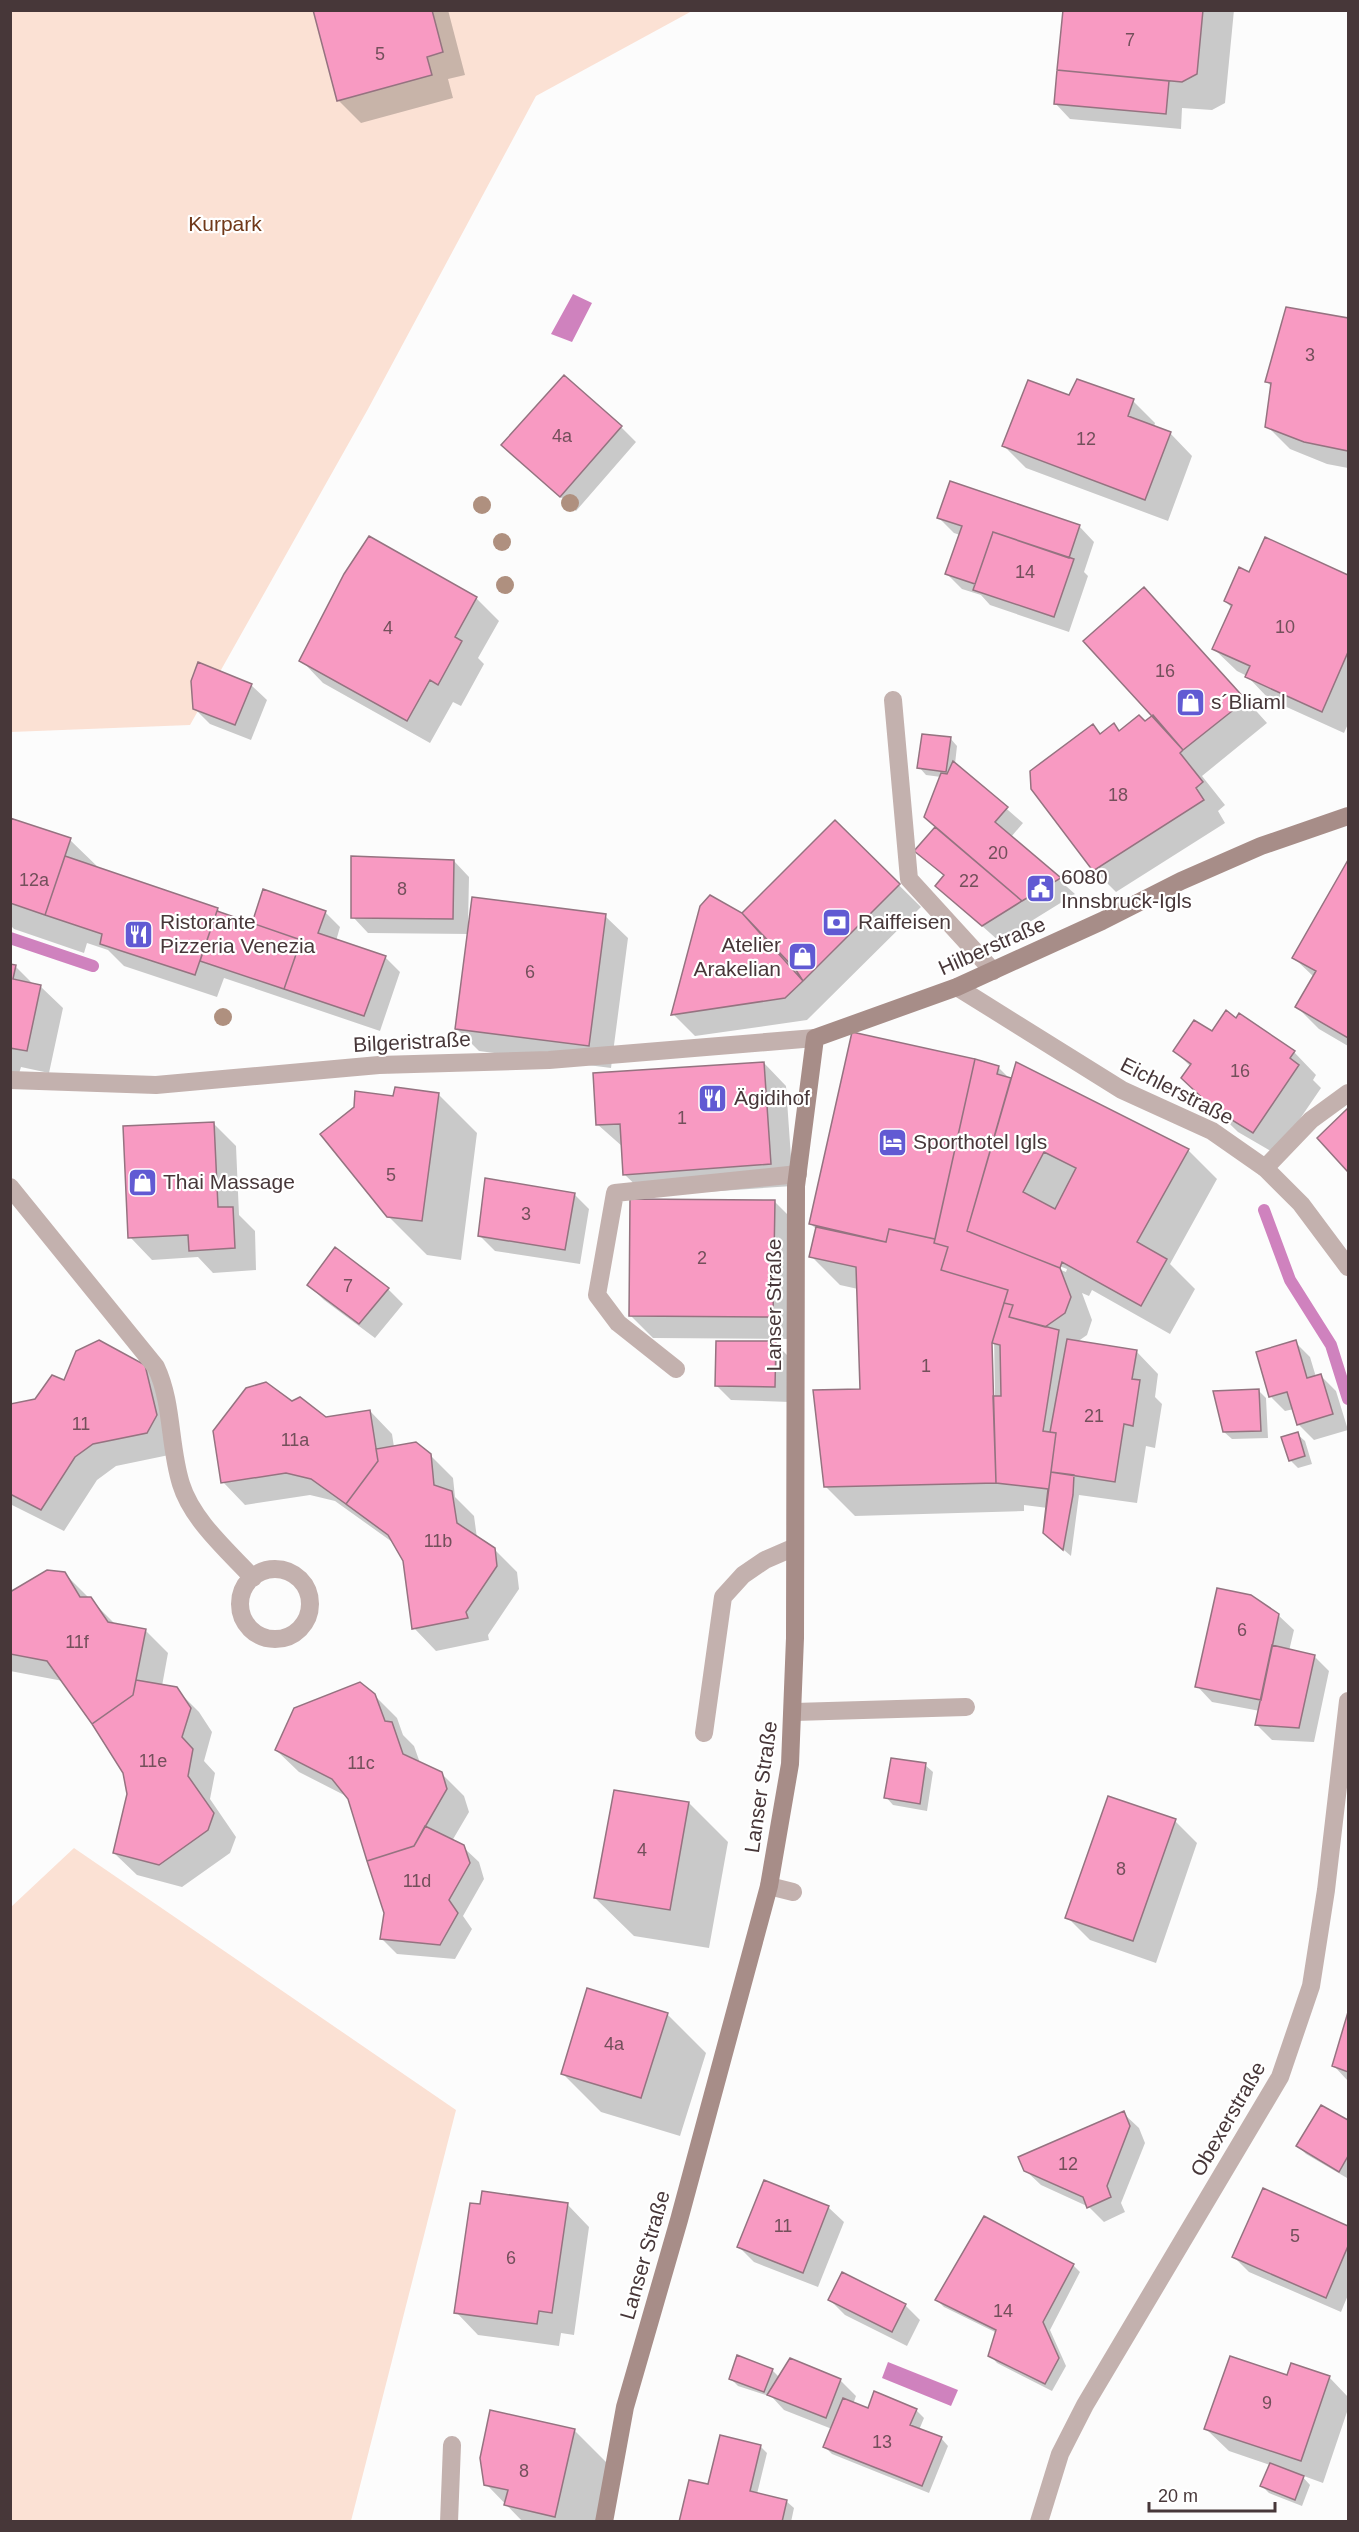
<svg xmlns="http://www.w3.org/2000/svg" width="1359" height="2532" font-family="Arial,sans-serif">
  <rect width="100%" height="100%" fill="#fcfcfc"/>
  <!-- green -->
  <path fill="#fbe1d4" d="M10,11H692L536,96L368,409L190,725L11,732Z
    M74,1848L456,2110L351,2521H11V1907Z"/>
  <!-- water -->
  <path fill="#cf82be" d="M573,294L592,303L572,342L551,334Z
    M888,2362L958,2390L951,2406L882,2378Z"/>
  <!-- shadow -->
  <path fill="#0003" fill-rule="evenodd" d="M314,10H448L465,75L448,79L453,98L361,123L338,100Z
    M1064,10H1234L1225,103L1212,110L1182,108L1181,129L1070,119L1055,103L1061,72L1059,70Z
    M1287,308L1348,321V468L1327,464L1290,449L1267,426L1272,387L1267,382Z
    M1070,397L1133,401L1155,423L1154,427L1170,433L1192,456L1168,521L1026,468L1004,446Z
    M621,427L636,442L576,511L503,445Z
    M939,518L1079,526L1094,542L1084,572L1088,576L1069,632L990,605L981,595L962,589L947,574L960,535L954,533Z
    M370,538L476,598L499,621L478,658L484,664L461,706L453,702L430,743L323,683L301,660Z
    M1266,539L1348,577V724L1344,733L1269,699L1247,676L1237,671L1214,649L1232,608L1225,601L1250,573Z
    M1166,611L1267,723L1202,776L1225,805L1218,811L1225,823L1116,892L1094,870L1093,726L1101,735L1114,725L1120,731L1145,723L1155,715Z
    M251,685L267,700L251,740L210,724L195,709Z
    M950,738L957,746L955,764L1023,823L1011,837L1075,894L999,941L937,886L945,877L916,851L936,827L925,817L941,777L926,775L919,767Z
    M10,819L70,840L101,870L217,909L224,915L253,925L264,891L325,912L340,927L336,941L385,957L400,972L380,1031L224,978L217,997L124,966L108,950L87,943L84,953L14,929L10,925Z
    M835,822L921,907L807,1020L695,1036L673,1014L743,915Z
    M454,861L469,877L468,925L605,916L628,938L611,1068L479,1051L457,1029L469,934L368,933L353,917Z
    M1348,863V1046L1319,1029L1297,1007L1314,977L1294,958Z
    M10,965L15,966L34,985L40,986L63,1008L49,1073L21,1067L17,1080L10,1079Z
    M1212,1033L1294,1052L1316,1075L1313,1080L1321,1088L1276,1154L1238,1132L1205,1100L1191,1067L1175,1051Z
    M764,1063L786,1086L793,1186L647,1196L624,1174L623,1147L597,1124Z
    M998,1067L1011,1080L1188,1150L1217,1179L1170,1264L1195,1289L1170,1334L1092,1290L1089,1296L1082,1293L1092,1320L1087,1335L1077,1342L1136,1351L1158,1374L1155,1397L1162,1404L1155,1448L1146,1446L1137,1503L1079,1495L1071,1556L1044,1533L1048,1508L1024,1505V1511L855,1516L826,1487L861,1390L858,1289L840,1285L811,1256L817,1230L811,1224ZM1000,1243L1067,1269L1066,1272L1000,1246ZM991,1335H994L995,1398H992Z
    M438,1094L477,1133L461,1260L427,1255L388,1216L394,1098Z
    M1348,1110V1169L1319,1138Z
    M213,1123L236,1146L239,1215L255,1231L256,1270L213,1273L198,1257L152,1260L130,1237Z
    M574,1194L589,1209L580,1264L495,1251L479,1235Z
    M775,1202L797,1224L795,1339L653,1338L630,1315Z
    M309,1285L388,1289L403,1304L375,1338L324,1300Z
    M1295,1342L1310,1357L1316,1377L1321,1376L1336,1391L1348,1430L1314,1440L1298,1424L1294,1409L1285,1411L1270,1396Z
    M775,1343L790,1358V1402L731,1400L716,1385Z
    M144,1367L167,1390L169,1455L116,1466L97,1480L64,1531L10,1504V1406L36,1401L65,1382Z
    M1259,1391L1266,1398L1268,1438L1232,1439L1224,1432Z
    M292,1403L326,1419L370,1411L392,1434L394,1447L430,1455L453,1478L455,1497L474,1516L477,1538L494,1549L517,1572L519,1589L488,1635L489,1640L436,1651L414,1628L404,1561L395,1544L335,1501L310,1495L245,1505L223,1482Z
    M1297,1434L1305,1441L1312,1464L1298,1468L1290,1460Z
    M65,1574L116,1625L146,1631L168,1653L162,1686L176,1689L199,1712L212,1732L204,1761L215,1773L210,1799L236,1837L230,1853L182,1887L137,1875L114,1853L129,1794L124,1772L63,1681L10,1671V1594Z
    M1278,1615L1294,1630L1289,1651L1314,1656L1329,1671L1314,1742L1272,1740L1257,1725L1260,1711L1212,1702L1197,1686Z
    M374,1695L397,1718L403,1735L414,1746L420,1763L441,1773L464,1796L469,1812L452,1841L463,1847L479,1862L484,1879L463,1916L472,1929L455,1959L397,1954L381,1938L386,1913L348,1797L299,1772L276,1750Z
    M925,1765L933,1772L927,1811L893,1805L886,1797Z
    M689,1803L728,1842L709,1948L634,1936L595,1898Z
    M1175,1821L1197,1843L1156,1963L1090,1940L1067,1917Z
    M667,2014L706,2053L680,2136L601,2112L562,2073Z
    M1348,2017V2081L1334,2066Z
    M1322,2107L1348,2122L1347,2178L1306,2154L1298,2146Z
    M1123,2113L1139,2128L1145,2143L1121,2203L1125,2212L1104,2222L1089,2207L1041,2185L1025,2170Z
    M1263,2190L1348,2228V2295L1341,2312L1249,2272L1234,2257Z
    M567,2204L589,2227L574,2335L561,2333L559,2346L478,2335L456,2312Z
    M828,2207L844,2222L818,2287L754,2262L739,2247Z
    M1073,2265L1080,2272L1050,2330L1066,2366L1052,2391L997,2363L990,2355L997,2333L944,2307L937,2300Z
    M830,2300L905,2305L920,2320L907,2346L845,2315Z
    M790,2360L841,2381L856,2396L853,2404L868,2410H916L924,2418L919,2430L941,2438L948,2446L929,2493L832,2454L825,2447L832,2429L784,2410L772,2397L738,2386L730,2378L772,2370L780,2378Z
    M1288,2377H1329L1348,2397V2409L1323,2483L1301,2475L1310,2485L1302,2506L1269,2493L1262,2486L1270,2465L1229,2451L1206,2429Z
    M574,2430L613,2469L601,2522H523L486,2484Z
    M760,2446L767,2453L757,2494L786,2501L794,2508L791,2522H680L710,2486Z"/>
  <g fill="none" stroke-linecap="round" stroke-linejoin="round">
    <!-- stream -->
    <path stroke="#cf82be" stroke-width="12" d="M10,938L93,966
      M1264,1210L1290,1280L1331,1345L1348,1399"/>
  </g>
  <!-- building -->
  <path fill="#f89ac2" stroke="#957380" stroke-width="1.5" fill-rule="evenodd" d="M313,10H432L443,52L427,57L432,75L337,101Z
    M1063,10H1203L1197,74L1182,82L1057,70Z
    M1057,70L1169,81L1166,114L1054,104Z
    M1286,307L1348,318V451L1304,442L1265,427L1271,383L1265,382Z
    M564,375L622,426L560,497L501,445Z
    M1077,379L1134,399L1128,416L1171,432L1145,500L1002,446L1028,380L1069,395Z
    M950,481L1080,525L1069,558L993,532L975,584L945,574L962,526L937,518Z
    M993,532L1074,559L1054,617L973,590Z
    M369,536L477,597L455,637L462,641L438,685L430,680L407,721L299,661L344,574Z
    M1265,537L1348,575V652L1322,712L1245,677L1250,666L1212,649L1232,605L1224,601L1239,567L1249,572Z
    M1144,587L1246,700L1183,750L1083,641Z
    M198,662L252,684L235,725L193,709L191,681Z
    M1139,715L1145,721L1153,715L1183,750L1180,753L1203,782L1196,788L1204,800L1093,871L1031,789L1030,771L1093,724L1100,734L1114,723L1119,731Z
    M922,734L951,737L946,772L917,768Z
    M953,761L1008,807L995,822L1061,878L1022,901L924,817L941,773L947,774Z
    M10,818L71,838L45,915L10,903Z
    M835,820L900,884L803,981L742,913Z
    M935,827L1022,901L982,926L935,886L944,875L914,851Z
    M65,856L218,908L195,975L100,944L102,934L45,915Z
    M351,856L454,860L453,919L351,918Z
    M1348,860V1038L1295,1007L1316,971L1292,958Z
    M263,889L326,911L318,933L386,956L364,1016L284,989L301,940L252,923Z
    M710,895L742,913L796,970L803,981L785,998L671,1015L700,906Z
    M472,897L606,914L589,1046L455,1029Z
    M217,911L301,940L284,989L200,961Z
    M10,964L16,965L13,979L41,985L27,1051L10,1048Z
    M1226,1010L1236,1018L1239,1013L1295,1051L1290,1058L1299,1065L1253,1133L1214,1109L1181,1078L1191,1064L1173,1051L1194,1020L1212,1031Z
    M852,1032L975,1059L935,1239L889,1229L886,1242L809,1224Z
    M975,1059L999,1066L997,1074L1011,1078L967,1231L1060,1268L1071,1297L1065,1313L1045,1327L1009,1317L1013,1305L1004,1303L1008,1290L941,1270L948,1247L934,1243Z
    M764,1062L771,1164L623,1175L620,1124L596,1125L593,1073Z
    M1016,1062L1189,1149L1137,1242L1167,1259L1141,1306L1062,1262L1060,1268L967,1231ZM1044,1152L1076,1168L1055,1209L1023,1192Z
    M395,1087L439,1093L422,1221L387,1217L320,1134L354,1107L355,1091L393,1096Z
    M1348,1108V1172L1317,1138Z
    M214,1122L218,1207H233L235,1248L189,1251L188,1235L128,1238L123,1126Z
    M485,1178L575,1193L565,1250L478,1236Z
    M630,1199L775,1200L773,1317L629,1316Z
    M816,1227L886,1242L889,1229L935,1239L934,1243L948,1247L941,1270L1008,1290L992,1343L996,1483L824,1487L813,1390L860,1389L856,1267L809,1257Z
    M335,1247L389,1288L359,1324L307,1285Z
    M1004,1303L1013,1305L1009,1317L1059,1330L1043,1431L1056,1433L1043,1533L1048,1489L996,1483L993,1396H1001L1000,1345L992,1343Z
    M1067,1339L1137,1350L1132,1379L1140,1380L1133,1426L1124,1424L1115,1482L1051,1472L1056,1433L1050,1432Z
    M99,1340L145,1365L157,1415L147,1433L93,1444L75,1457L41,1510L10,1494V1404L35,1399L52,1375L64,1380L76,1351Z
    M1296,1340L1307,1378L1321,1374L1333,1414L1297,1425L1287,1392L1269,1397L1256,1352Z
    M716,1341H776L775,1387L715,1386Z
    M266,1382L292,1401L300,1397L326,1417L370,1410L378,1461L346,1504L311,1479L286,1473L221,1483L213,1431L246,1388Z
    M1259,1389L1261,1431L1223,1432L1213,1391Z
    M1298,1432L1305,1456L1289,1461L1281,1437Z
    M416,1442L431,1454L434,1485L452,1491L457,1523L495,1548L497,1566L466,1612L468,1618L412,1629L403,1561L388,1535L346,1504L378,1461L376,1449Z
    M1051,1472L1074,1475L1073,1495L1063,1550L1043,1533Z
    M47,1570L65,1572L80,1597H91L108,1622L146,1629L133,1695L92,1724L47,1661L10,1654V1592Z
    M1217,1588L1251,1595L1279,1614L1261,1700L1195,1687Z
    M1272,1645L1315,1655L1299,1728L1255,1725Z
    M136,1680L177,1687L191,1708L182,1737L193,1749L188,1776L214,1813L208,1830L159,1865L113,1853L127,1794L123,1773L92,1724L133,1695Z
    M360,1682L375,1694L385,1721L392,1722L403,1754L442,1772L447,1789L414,1846L367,1861L348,1799L332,1779L275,1750L294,1708Z
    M891,1758L926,1763L920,1804L884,1798Z
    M614,1790L689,1802L670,1910L594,1898Z
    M1108,1796L1176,1819L1133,1941L1065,1918Z
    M425,1826L464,1845L470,1863L449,1900L458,1913L440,1945L380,1939L384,1913L367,1861L414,1846Z
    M587,1988L668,2013L641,2098L561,2074Z
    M1348,2012V2072L1332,2066Z
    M1321,2105L1348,2120V2156L1339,2172L1296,2146Z
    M1124,2111L1130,2126L1107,2186L1111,2197L1087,2208L1083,2197L1024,2171L1018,2157Z
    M764,2180L829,2206L803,2273L737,2247Z
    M1263,2188L1348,2226V2246L1326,2298L1232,2257Z
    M482,2191L568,2203L552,2313L539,2311L537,2324L454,2313L470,2203L480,2204Z
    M984,2216L1074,2264L1043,2322L1059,2358L1045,2384L988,2356L996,2330L935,2300Z
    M842,2272L906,2304L892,2332L828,2300Z
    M737,2355L773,2369L764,2392L729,2379Z
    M1230,2356L1287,2375L1291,2363L1330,2376L1301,2461L1204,2429Z
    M790,2358L841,2379L826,2418L767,2395Z
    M874,2391L917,2409L910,2425L942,2437L922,2486L823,2447L843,2398L868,2408Z
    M490,2410L575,2429L555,2517L504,2505L508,2490L484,2485L480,2458Z
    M720,2435L761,2445L750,2491L787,2500L782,2522H679L689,2480L708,2484Z
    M1270,2463L1304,2476L1295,2500L1260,2486Z"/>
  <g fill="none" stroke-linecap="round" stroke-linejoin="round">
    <!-- lane -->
    <path stroke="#c3b1ae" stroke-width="18" d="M893,700L909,879L993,971
      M1265,1168L1311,1120L1348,1093
      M10,1187L156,1367C173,1403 169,1446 181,1484C192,1520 228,1551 253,1578
      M676,1369L618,1323L597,1295L615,1193L798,1174
      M240 1604a35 35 0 1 1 70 0a35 35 0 1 1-70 0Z
      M794,1712L966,1707
      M704,1733L723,1597L743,1575L765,1560L795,1547
      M769,1886L793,1892
      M449,2522L452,2445"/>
    <!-- street -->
    <path stroke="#c3b1ae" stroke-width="18" d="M957,987L1122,1090L1212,1131L1265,1168L1301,1204L1348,1267
      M10,1080L156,1085L379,1065L549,1060L815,1038
      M1039,2522L1060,2454L1085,2405L1280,2077L1311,1986L1326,1890L1348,1701"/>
    <!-- secondary -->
    <path stroke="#a78d88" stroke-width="18" d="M604,2522L625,2407L679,2220L769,1886L790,1764L795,1638L796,1186L815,1038L957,987L1102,921L1181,881L1261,846L1348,816"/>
  </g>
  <!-- trees -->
  <g fill="#af907f">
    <circle cx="570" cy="503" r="9"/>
    <circle cx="482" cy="505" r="9"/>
    <circle cx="502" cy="542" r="9"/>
    <circle cx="505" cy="585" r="9"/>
    <circle cx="223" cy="1017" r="9"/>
  </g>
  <!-- icons -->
  <defs>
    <symbol id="shop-square" viewBox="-11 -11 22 22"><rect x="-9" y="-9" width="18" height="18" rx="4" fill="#615ad3" stroke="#fff"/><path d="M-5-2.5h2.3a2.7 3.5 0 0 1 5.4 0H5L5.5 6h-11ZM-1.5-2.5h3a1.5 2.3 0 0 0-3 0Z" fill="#fff"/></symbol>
    <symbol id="civic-square" viewBox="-11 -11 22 22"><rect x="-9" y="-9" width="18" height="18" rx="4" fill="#615ad3" stroke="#fff"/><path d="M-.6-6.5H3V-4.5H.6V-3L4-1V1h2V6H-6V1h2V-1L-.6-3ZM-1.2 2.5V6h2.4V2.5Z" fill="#fff"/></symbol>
    <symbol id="bank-square" viewBox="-11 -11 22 22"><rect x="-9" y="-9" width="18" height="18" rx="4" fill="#615ad3" stroke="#fff"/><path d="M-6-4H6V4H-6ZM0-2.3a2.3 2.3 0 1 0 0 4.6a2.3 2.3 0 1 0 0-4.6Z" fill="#fff"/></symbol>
    <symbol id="restaurant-square" viewBox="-11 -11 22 22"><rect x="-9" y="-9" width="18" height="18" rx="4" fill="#615ad3" stroke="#fff"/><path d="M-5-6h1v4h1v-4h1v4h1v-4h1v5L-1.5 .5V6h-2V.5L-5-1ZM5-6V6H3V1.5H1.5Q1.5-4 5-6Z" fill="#fff"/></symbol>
    <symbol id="hotel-square" viewBox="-11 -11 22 22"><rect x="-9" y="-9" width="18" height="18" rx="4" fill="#615ad3" stroke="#fff"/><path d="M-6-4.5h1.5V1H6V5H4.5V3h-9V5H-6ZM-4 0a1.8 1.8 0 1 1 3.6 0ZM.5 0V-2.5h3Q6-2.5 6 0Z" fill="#fff"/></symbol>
  </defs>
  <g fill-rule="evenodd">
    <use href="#shop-square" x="1174" y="686" width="33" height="33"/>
    <use href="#civic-square" x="1024" y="872" width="33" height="33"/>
    <use href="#bank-square" x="820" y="906" width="33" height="33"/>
    <use href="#restaurant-square" x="122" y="918" width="33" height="33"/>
    <use href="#shop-square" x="786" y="940" width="33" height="33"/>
    <use href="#restaurant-square" x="696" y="1082" width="33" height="33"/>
    <use href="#hotel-square" x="876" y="1126" width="33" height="33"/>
    <use href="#shop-square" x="126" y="1166" width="33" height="33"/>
  </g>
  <g text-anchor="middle" stroke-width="4.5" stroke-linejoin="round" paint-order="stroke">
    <!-- number labels -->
    <g font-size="18" fill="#73505b">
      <text x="1130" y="46">7</text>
      <text x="380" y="60">5</text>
      <text x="1310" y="361">3</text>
      <text x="562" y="442">4a</text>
      <text x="1086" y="445">12</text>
      <text x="1025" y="578">14</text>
      <text x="1285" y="633">10</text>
      <text x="388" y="634">4</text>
      <text x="1165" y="677">16</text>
      <text x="1118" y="801">18</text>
      <text x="998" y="859">20</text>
      <text x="34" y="886">12a</text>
      <text x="969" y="887">22</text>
      <text x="402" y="895">8</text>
      <text x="530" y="978">6</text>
      <text x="1240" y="1077">16</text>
      <text x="682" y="1124">1</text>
      <text x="391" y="1181">5</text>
      <text x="526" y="1220">3</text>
      <text x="702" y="1264">2</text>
      <text x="348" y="1292">7</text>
      <text x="926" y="1372">1</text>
      <text x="1094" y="1422">21</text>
      <text x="81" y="1430">11</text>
      <text x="295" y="1446">11a</text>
      <text x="438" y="1547">11b</text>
      <text x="1242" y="1636">6</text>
      <text x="77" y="1648">11f</text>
      <text x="153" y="1767">11e</text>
      <text x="361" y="1769">11c</text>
      <text x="642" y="1856">4</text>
      <text x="1121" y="1875">8</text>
      <text x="417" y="1887">11d</text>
      <text x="614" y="2050">4a</text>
      <text x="1068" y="2170">12</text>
      <text x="783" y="2232">11</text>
      <text x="1295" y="2242">5</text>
      <text x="511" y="2264">6</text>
      <text x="1003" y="2317">14</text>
      <text x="1267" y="2409">9</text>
      <text x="882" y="2448">13</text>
      <text x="524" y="2477">8</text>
    </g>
    <!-- park labels -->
    <g font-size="21" fill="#703818" stroke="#fff">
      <text x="225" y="231">Kurpark</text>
    </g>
    <!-- poi labels -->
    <g font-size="21" fill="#473739" stroke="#fff" text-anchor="start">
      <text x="1211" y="709">s´Bliaml</text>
      <text x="1061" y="884">6080<tspan x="1061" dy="24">Innsbruck-Igls</tspan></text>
      <text x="160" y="929">Ristorante<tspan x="160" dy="24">Pizzeria Venezia</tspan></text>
      <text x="858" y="929">Raiffeisen</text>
      <text x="781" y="952" text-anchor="end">Atelier<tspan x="781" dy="24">Arakelian</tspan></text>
      <text x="734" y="1105">Ägidihof</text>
      <text x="913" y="1149">Sporthotel Igls</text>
      <text x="163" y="1189">Thai Massage</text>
    </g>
    <!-- street labels -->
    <g font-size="21" fill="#473739" stroke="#fff">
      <text transform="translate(992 946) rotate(-24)" y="7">Hilberstraße</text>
      <text transform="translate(412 1042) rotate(-3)" y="7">Bilgeristraße</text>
      <text transform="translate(1177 1091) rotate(27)" y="7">Eichlerstraße</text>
      <text transform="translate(774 1305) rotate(-90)" y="7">Lanser Straße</text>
      <text transform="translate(761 1787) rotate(-82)" y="7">Lanser Straße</text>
      <text transform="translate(1228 2119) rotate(-60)" y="7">Obexerstraße</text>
      <text transform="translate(645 2255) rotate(-74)" y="7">Lanser Straße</text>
    </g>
  </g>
  <!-- border -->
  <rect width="1359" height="2532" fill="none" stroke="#473739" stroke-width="24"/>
  <!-- scale -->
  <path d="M1149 2502v9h126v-9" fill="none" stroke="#473739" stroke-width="3"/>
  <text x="1158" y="2502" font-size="18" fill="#473739" stroke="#ffffff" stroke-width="4.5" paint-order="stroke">20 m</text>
</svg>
